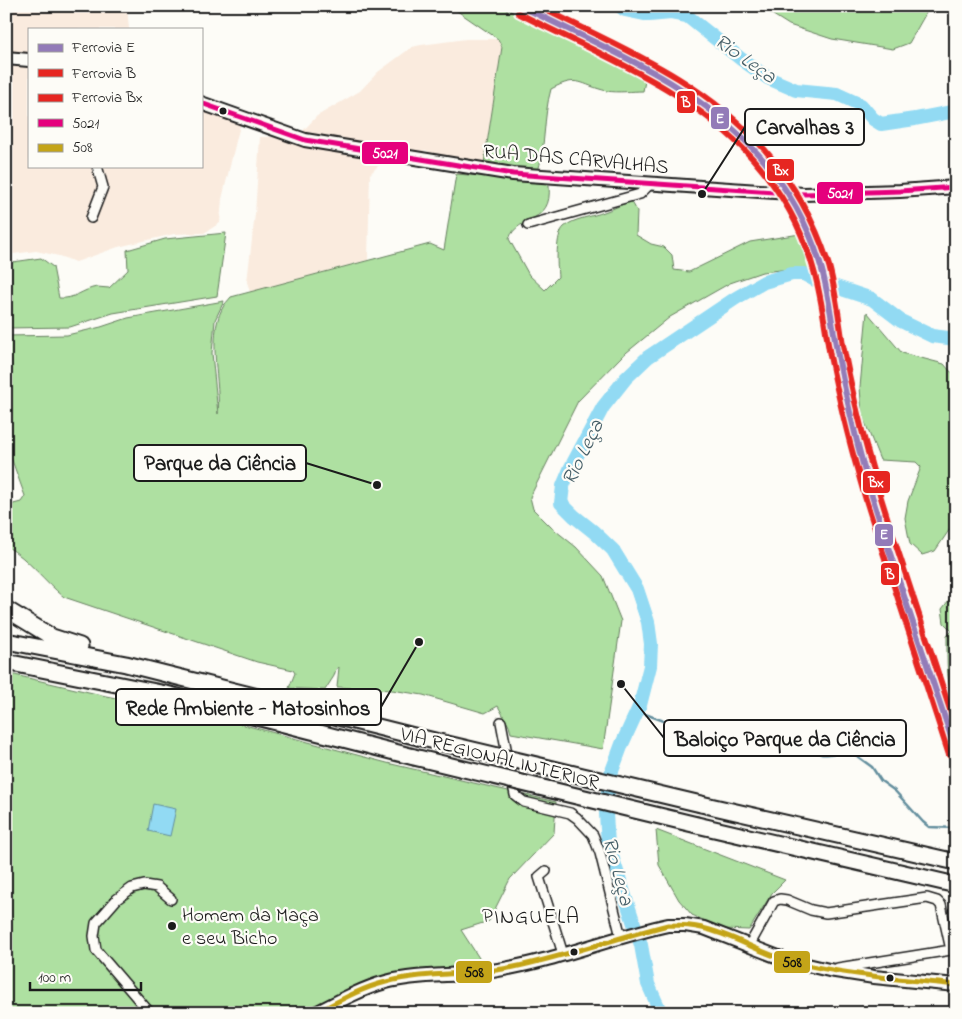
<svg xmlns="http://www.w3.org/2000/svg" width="962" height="1019" font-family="'Indie Flower',sans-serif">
  <rect width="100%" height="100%" fill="#fdfcf7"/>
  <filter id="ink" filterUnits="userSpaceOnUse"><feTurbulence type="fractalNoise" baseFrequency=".02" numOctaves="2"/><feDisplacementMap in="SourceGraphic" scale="10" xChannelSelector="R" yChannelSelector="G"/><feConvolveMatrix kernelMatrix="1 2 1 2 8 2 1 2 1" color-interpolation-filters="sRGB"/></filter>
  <g filter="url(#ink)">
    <!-- built -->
    <path fill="#faebde" d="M6,6H127L129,29H29V166H201V96L242,114L246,121L240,126L237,137L222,199L220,223L204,233L174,234L118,247L76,262L59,256L36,251L6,255Z
      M466,39H498L502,47L482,176L456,174L426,150L389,163L382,162L370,174L368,260L250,292L247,282L255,214L260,137L298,136L317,116L360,91L378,72L412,47L421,45Z"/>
    <!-- green -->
    <path fill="#aee0a1" stroke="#657e5e" d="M450,6H499L604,53L636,73L645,81L643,91C632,91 618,93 607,91C580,85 579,74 551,89C543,117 546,147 537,175L549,186C553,225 518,214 509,239L529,275L545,290L558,277C557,265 555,235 564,227C574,218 592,217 604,212C613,209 621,205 630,201L632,202L637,211L636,235L651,244L664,247L672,255L674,270L689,272L750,242L800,234L809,242L811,269L799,268L762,272L730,283L670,317L621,357L578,401L530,497L533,509L551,527L576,547L603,576L621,621L603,749L511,733L509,726L498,706L485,713L423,695L392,690L337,687L339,667L336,669L334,676L325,690L289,688L295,673L293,670L257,662L64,597C44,581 29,559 6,546V506L21,502L25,496L6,444V336L67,335L101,327L128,318L224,301L215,320L212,353L218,414C221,383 207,338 222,309C224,304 228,301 231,297L430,244L444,250L456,174L482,176L502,47L498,39Z
      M759,6H930L909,43L893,49L832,39L789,25Z
      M226,233L217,296L113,313L70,327L6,328V263L41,258L53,267L59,298C74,300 83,289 97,287C101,287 105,288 109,288L128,270L127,250L165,239Z
      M867,312L902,353L944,364L950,371L956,375V520L935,551L922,555L910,544L905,518L908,501L921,467L916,462L880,460L862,415L860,387Z
      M956,591V710C946,686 947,661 947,636L952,631L944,623L942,609Z
      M6,673L106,696L222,719L387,763L556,802L554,833L510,879L489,921L461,930L479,958L478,966L385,976L298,1013H6Z
      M656,830L785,880L772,893L749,930L723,929L692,915L679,900L659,865Z"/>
    <!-- water -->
    <path fill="#92daf3" stroke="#638e9d" d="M153,804L176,809L170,836L148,831Z"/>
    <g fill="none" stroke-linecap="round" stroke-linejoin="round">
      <!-- stream -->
      <path stroke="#638e9d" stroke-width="2.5" d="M637,711L672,724L707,722L743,728L745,727L762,731L778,732L821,754C828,756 840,751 850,751L872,767L881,781L895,791L923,822L929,827L956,828"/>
      <!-- river -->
      <path stroke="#92daf3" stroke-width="14" d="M620,6L625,10L649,15L671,13L687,16L741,59L768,78L796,90L837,94L861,105L873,119L881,124L915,119L956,111
        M661,1013L648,984L641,945L608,844L606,814L609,779L622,744L640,705L650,666L651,644L648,622L637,589L613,550L594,532L574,516L561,503L563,486L571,467L603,407L626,378L648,357L736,298L764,282L792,274H804L815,280L872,299L901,321L932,336L956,339"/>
      <defs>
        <path id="street" d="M91,218L103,187L97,166
          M528,225L640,194L649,185
          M501,722L515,795L524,802L570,813L577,818L593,835L600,853L621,937
          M546,871L539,877L563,954
          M749,946L774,901L780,899L787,900L811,910L826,913L927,898L937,901L941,905L951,950L838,968
          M150,1013L96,950L94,936L96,923L117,899L132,888L144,885L157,887L171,899"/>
        <path id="secondary" d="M6,58L29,60
          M201,103L305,140L513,174L804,194L900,191L956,187
          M316,1013C337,1002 363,988 386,982C420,973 457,977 492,971C552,962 609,938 668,925H685L704,928L786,960L829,970L874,977L956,985"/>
        <path id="highway" d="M6,609L52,637L80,646
          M6,641L126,664L418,737
          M6,662L166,694L414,757
          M701,804L956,862
          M697,825L956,885"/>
      </defs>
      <!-- street casing -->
      <use href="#street" stroke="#1c1c1c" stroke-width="12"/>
      <!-- secondary casing -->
      <use href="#secondary" stroke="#1c1c1c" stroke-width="16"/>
      <!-- highway casing -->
      <use href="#highway" stroke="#1c1c1c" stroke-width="19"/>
      <!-- street -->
      <use href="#street" stroke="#fdfcf7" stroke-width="9"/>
      <!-- secondary -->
      <use href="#secondary" stroke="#fdfcf7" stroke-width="12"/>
      <!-- highway -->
      <use href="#highway" stroke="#fdfcf7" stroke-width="15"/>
      <defs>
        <path id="highway-bridge" d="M418,737L701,804
          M414,757L697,825"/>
      </defs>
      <!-- highway-bridge casing -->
      <use href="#highway-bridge" stroke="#1c1c1c" stroke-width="19" stroke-linecap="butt"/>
      <!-- highway-bridge -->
      <use href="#highway-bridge" stroke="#fdfcf7" stroke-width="15"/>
      <defs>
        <path id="bus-1" d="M201,103L305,140L513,174L804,194L900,191L956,187"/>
        <path id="bus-2" d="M316,1013C339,1001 361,988 386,982C428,971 472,976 514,967C566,956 616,938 668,925C680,925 691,925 702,928C732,934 759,953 789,961C844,975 899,979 956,985"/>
      </defs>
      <!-- bus-1 casing -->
      <use href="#bus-1" stroke="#fdfcf7" stroke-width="9"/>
      <!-- bus-2 casing -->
      <use href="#bus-2" stroke="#fdfcf7" stroke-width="9"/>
      <!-- bus-1 -->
      <use href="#bus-1" stroke="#e5007d" stroke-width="5"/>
      <!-- bus-2 -->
      <use href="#bus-2" stroke="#c4a418" stroke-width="5"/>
      <defs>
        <path id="rail-1" d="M521,6C609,51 690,79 758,154C787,186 810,227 822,270C829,296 832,324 837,351C845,392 854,432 865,472C892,566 926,659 956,752"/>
        <path id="rail-2" d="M518,13C602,56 688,87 753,159C781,191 803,230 814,271C822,299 825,328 830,356C838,395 847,434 858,472C867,507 880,542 891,577C910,636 930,696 949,755"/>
        <path id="rail-3" d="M538,6C621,48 701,78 765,150C794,184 816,224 829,266C836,292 839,319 843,345C850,381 858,417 868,453C878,490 890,527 902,563C920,618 938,673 956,728"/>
      </defs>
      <!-- rail-1 casing -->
      <use href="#rail-1" stroke="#fdfcf7" stroke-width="10"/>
      <!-- rail-2 casing -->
      <use href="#rail-2" stroke="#fdfcf7" stroke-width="10"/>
      <!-- rail-3 casing -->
      <use href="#rail-3" stroke="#fdfcf7" stroke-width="10"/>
      <!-- rail-1 -->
      <use href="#rail-1" stroke="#937bb8" stroke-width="6"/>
      <!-- rail-2 -->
      <use href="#rail-2" stroke="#e62621" stroke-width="6"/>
      <!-- rail-3 -->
      <use href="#rail-3" stroke="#e62621" stroke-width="6"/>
    </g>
  </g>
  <!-- markers -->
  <g fill="#1c1c1c" stroke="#fdfcf7" stroke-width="2">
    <circle cx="223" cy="111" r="4.5"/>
    <circle cx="172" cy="926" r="5"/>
    <circle cx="574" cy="952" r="4.5"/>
    <circle cx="890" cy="978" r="4.5"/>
  </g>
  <g text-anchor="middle" stroke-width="4.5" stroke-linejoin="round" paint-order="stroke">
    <!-- street labels -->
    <g font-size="20" fill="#1c1c1c" stroke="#fdfcf7">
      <text transform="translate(576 158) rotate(5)" y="7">RUA DAS CARVALHAS</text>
      <text transform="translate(500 757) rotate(14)" y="7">VIA REGIONAL INTERIOR</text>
    </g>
    <!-- poi labels -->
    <g font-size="20" fill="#1c1c1c" stroke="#fdfcf7" text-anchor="start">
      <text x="182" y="921">Homem da Maça<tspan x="182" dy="23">e seu Bicho</tspan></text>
    </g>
    <!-- water labels -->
    <g font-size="21" font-style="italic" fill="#455e67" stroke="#fdfcf7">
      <text transform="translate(746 58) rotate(35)" y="7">Rio Leça</text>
      <text transform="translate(582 452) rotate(-64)" y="7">Rio Leça</text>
      <text transform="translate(619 871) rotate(75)" y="7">Rio Leça</text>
    </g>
    <!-- neighbourhood labels -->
    <g font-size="21" letter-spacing="1" fill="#1c1c1c" stroke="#fdfcf7">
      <text x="531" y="923">PINGUELA</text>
    </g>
  </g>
  <!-- callouts -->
  <path fill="none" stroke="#1c1c1c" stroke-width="2" d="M702 194L745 127M377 485L306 463M419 642L381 707M621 684L664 738"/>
  <g fill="#1c1c1c" stroke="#fdfcf7" stroke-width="2">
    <circle cx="702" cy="194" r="5"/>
    <circle cx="377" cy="485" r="5"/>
    <circle cx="419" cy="642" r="5"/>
    <circle cx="621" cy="684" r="5"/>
  </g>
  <g fill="#fdfcf7" stroke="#1c1c1c" stroke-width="2">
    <rect x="745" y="109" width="119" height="36" rx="5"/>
    <rect x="134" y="445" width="172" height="36" rx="5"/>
    <rect x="116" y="689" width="265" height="36" rx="5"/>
    <rect x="664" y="720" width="242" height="36" rx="5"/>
  </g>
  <g font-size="21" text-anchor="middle" font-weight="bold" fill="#1c1c1c">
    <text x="805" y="134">Carvalhas 3</text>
    <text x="220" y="470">Parque da Ciência</text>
    <text x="248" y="715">Rede Ambiente - Matosinhos</text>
    <text x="785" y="746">Baloiço Parque da Ciência</text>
  </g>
  <g stroke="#fdfcf7" stroke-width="2">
    <rect x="676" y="90" width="20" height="24" rx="5" fill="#e62621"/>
    <rect x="710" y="106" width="20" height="24" rx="5" fill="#937bb8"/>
    <rect x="361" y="141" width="48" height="24" rx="5" fill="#e5007d"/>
    <rect x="766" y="158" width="29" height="24" rx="5" fill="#e62621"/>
    <rect x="816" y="181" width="48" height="24" rx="5" fill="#e5007d"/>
    <rect x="862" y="470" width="29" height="24" rx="5" fill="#e62621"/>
    <rect x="874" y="523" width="20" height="24" rx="5" fill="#937bb8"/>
    <rect x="880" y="562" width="20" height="24" rx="5" fill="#e62621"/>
    <rect x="773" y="950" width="38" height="24" rx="5" fill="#c4a418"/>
    <rect x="455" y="960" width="38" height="24" rx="5" fill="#c4a418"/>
  </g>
  <g font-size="14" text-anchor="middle" font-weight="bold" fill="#fff">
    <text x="686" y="107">B</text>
    <text x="720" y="123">E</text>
    <text x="385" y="158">5021</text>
    <text x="781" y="175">Bx</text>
    <text x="840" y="198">5021</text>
    <text x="876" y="487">Bx</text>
    <text x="884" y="539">E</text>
    <text x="890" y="579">B</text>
  </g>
  <g font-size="14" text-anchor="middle" font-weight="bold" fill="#111">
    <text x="792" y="967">508</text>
    <text x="474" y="977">508</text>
  </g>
  <!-- margin -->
  <rect width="962" height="1019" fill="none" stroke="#fdfcf7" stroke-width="25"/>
  <rect x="12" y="12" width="937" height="994" fill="none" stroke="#1c1c1c" stroke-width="2" filter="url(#ink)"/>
  <!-- legend -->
  <rect x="28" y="28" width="175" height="140" fill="#fdfcf7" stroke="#a3a29f"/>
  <rect x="38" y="44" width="25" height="8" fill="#937bb8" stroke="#a3a29f"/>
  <text x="72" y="52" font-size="15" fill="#1c1c1c">Ferrovia E</text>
  <rect x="38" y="69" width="25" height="8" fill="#e62621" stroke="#a3a29f"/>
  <text x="72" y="78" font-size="15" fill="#1c1c1c">Ferrovia B</text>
  <rect x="38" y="94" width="25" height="8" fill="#e62621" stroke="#a3a29f"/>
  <text x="72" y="102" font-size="15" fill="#1c1c1c">Ferrovia Bx</text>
  <rect x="38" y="119" width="25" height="8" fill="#e5007d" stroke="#a3a29f"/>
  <text x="72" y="128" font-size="15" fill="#1c1c1c">5021</text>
  <rect x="38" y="144" width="25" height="8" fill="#c4a418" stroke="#a3a29f"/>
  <text x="72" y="152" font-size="15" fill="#1c1c1c">508</text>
  <!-- scale -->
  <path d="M30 982v8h111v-8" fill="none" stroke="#1c1c1c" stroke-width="2.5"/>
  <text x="38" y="982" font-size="15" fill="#1c1c1c" stroke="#fdfcf7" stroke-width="4" paint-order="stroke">100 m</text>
</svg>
